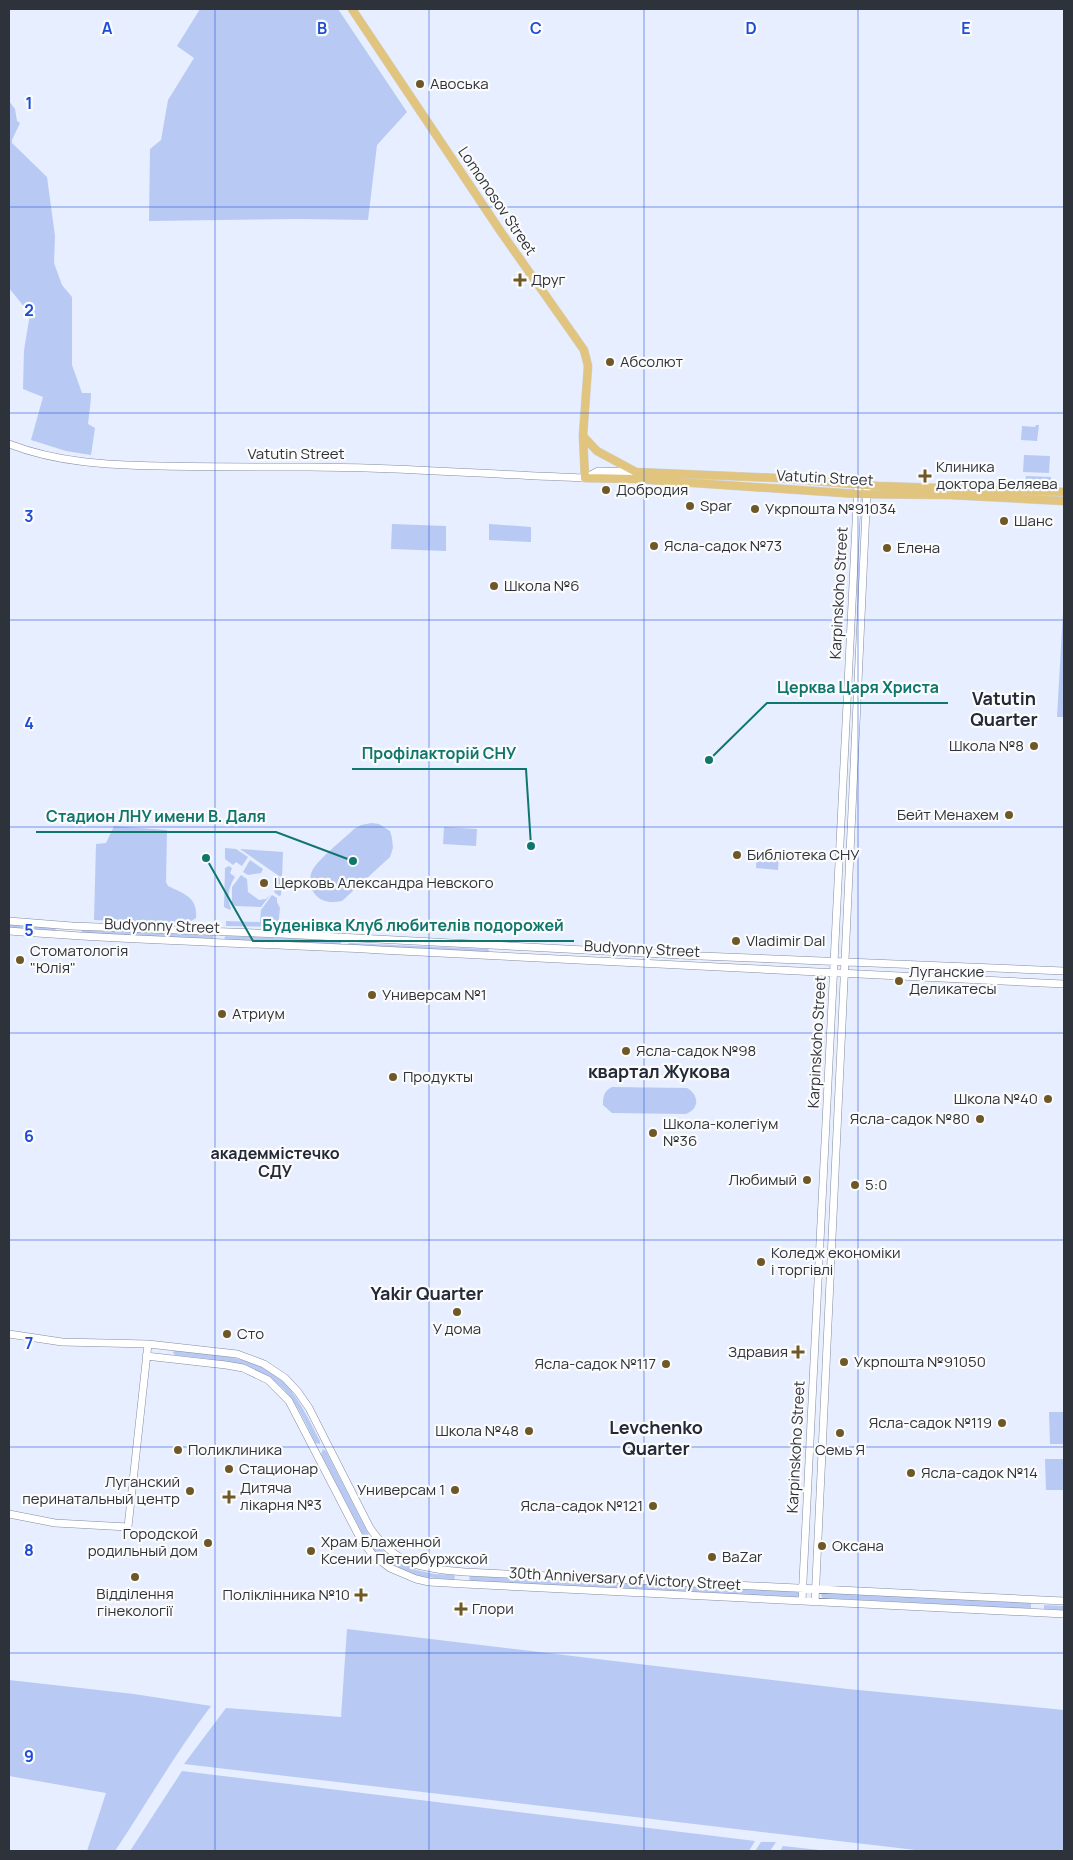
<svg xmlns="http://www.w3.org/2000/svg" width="1073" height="1860" font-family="Manrope,sans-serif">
  <rect width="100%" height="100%" fill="#e6eeff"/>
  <!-- green -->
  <path fill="#b8caf3" d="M200,9H338L407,112L377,145L368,220L300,219L149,221L150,149L161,140L168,100L194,58L177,46Z
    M9,101L15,109L17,121L20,123L12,140V143L47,177L55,236L54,263L62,285L72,297V365L82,393H91C91,404 89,413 88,424L95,428L91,455L66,451L31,440L43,397L23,389L24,350L30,314L9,288Z
    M1036,425H1039L1037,441L1021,440L1022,426L1035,427Z
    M1024,455L1050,456L1049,473L1023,472Z
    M1026,476L1051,477V485L1025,483Z
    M392,524L446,526V551L391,549Z
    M489,524L531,527V542L489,540Z
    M1064,595V717H1057Z
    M372,823L379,824L390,831L392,838L393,848L390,857L342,901C332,903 321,903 314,893C310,887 309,878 312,871C318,859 344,839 354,829L361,825Z
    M114,826L167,830L166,882L168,886C184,894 198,897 196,918L188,923L94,920L96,844L106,843Z
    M444,827L477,829L476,846L443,844Z
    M225,848L236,849L248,857L242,866L236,862L233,865L225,859Z
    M240,849L283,852L282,878Z
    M757,852L779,853L778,870L756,868Z
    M250,860L263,869L261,873L248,875L243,872Z
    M229,866L232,868L230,873L235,877C229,886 226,898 231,908L230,910L224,907L225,868Z
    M241,875L247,879L248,892L259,900L266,899L271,894L261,907L235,906L232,903V887Z
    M276,876L282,880L281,895L279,896L274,892L276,888Z
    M272,895L277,898V902L280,908L278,927L226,926V921L260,922L261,910Z
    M9,924L54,927L56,930V931L9,929Z
    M83,929L214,935L213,939L83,933L81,931Z
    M226,936L339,940L342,942L339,945L226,940L224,938Z
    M349,943L488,949L489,950L488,952L348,945Z
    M612,1087L687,1088C698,1094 701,1108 686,1114L612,1113L603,1105C603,1096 604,1091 612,1087Z
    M174,1350C188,1350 203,1354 216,1355C282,1364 292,1386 320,1441V1444L315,1443C308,1428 301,1412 291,1398C264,1361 217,1360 175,1355L173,1353Z
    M1049,1412H1064V1444H1050Z
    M323,1449L326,1451L369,1535L387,1555L416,1570L434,1574L454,1575L455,1576L454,1580L417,1576L399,1569L377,1554L363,1535L321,1454Z
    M1045,1459H1064V1490H1046Z
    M470,1576L797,1591L799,1592L800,1596L796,1597L471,1581L469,1579Z
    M823,1592L1031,1603V1609L823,1598L821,1596Z
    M1044,1605L1064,1606V1610L1044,1609Z
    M347,1629L848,1689L1064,1710V1851H924L184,1764L226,1708L341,1717Z
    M9,1680L134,1694L211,1706C176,1752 147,1803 115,1851H87L106,1793L9,1776Z
    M182,1771L755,1841L749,1851H130Z
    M761,1842H776L770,1851H755Z
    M783,1846L828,1851H780Z"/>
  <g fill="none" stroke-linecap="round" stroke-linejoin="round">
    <defs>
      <path id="secondary" d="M9,444C58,463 109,465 161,466C211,467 260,467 309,467C401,467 493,475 585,478L598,471L636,472
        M9,921L72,926L281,934L701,956L1064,971
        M9,931C132,941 256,943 380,950C608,961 836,974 1064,984
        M9,1334L62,1342L148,1344L237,1354L264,1364L285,1378L298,1392L309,1408L370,1528C395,1565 423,1569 465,1572L1064,1601
        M146,1356L226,1365L243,1368L268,1380L289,1401L360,1538L373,1555L390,1568L416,1579L429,1582L464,1584L1064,1614
        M9,1514L55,1523L128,1527L148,1344
        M802,1601L858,484
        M815,1602L867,489"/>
      <path id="primary" d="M352,9L501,232L584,350L588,366L583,436L585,478L635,479L858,494L950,495L1064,501
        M583,436L597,451L636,472L777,478L878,486L1064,492"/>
    </defs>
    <!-- secondary casing -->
    <use href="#secondary" stroke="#848c9f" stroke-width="8"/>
    <!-- primary casing -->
    <use href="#primary" stroke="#d1d2d4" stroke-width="9"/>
    <!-- secondary -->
    <use href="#secondary" stroke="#fff" stroke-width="7"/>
    <!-- primary -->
    <use href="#primary" stroke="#e1c57f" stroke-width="8"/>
  </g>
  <!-- grid -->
  <path fill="none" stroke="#1d4ed8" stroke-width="1" stroke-opacity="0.55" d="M215,9V1851M429,9V1851M644,9V1851M858,9V1851M9,207H1064M9,413H1064M9,620H1064M9,827H1064M9,1033H1064M9,1240H1064M9,1447H1064M9,1653H1064"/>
  <!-- markers -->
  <g fill="#6e5828" stroke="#fbfbfb" stroke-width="2">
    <circle cx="420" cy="84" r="5"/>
    <path d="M517.5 272.5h5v5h5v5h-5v5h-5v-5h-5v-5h5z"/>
    <circle cx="610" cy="362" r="5"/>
    <path d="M922.5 468.5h5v5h5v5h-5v5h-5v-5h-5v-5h5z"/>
    <circle cx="606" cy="490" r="5"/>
    <circle cx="690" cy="506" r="5"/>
    <circle cx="755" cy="509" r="5"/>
    <circle cx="1004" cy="521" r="5"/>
    <circle cx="654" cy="546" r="5"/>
    <circle cx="887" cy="548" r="5"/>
    <circle cx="494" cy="586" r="5"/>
    <circle cx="1034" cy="746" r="5"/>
    <circle cx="1009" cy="815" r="5"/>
    <circle cx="737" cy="855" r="5"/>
    <circle cx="264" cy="883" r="5"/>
    <circle cx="736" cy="941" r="5"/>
    <circle cx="20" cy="960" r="5"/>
    <circle cx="899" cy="981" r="5"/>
    <circle cx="372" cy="995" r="5"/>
    <circle cx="222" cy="1014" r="5"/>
    <circle cx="626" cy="1051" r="5"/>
    <circle cx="393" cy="1077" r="5"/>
    <circle cx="1048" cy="1099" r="5"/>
    <circle cx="980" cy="1119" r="5"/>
    <circle cx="653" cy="1133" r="5"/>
    <circle cx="807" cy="1180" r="5"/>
    <circle cx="855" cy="1185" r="5"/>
    <circle cx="761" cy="1262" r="5"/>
    <circle cx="457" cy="1312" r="5"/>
    <circle cx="227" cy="1334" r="5"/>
    <path d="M795.5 1344.5h5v5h5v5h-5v5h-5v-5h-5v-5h5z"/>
    <circle cx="844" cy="1362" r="5"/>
    <circle cx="666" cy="1364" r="5"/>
    <circle cx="1002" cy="1423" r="5"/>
    <circle cx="529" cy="1431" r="5"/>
    <circle cx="840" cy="1433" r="5"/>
    <circle cx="178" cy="1450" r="5"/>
    <circle cx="229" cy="1469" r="5"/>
    <circle cx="911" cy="1473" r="5"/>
    <circle cx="455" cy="1490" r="5"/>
    <circle cx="190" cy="1491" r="5"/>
    <path d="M226.5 1489.5h5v5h5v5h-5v5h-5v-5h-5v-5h5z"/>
    <circle cx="653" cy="1506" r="5"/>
    <circle cx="208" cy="1543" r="5"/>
    <circle cx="822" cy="1546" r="5"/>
    <circle cx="311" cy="1551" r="5"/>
    <circle cx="712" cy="1557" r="5"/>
    <circle cx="135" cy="1577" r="5"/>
    <path d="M358.5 1587.5h5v5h5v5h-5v5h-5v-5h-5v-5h5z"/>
    <path d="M458.5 1601.5h5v5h5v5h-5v5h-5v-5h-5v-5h5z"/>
  </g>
  <g text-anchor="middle" stroke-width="4.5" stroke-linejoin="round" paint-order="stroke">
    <!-- poi labels -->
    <g font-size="15" fill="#2e323a" stroke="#fbfbfb" text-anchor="start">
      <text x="430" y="89">Авоська</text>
      <text x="531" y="285">Друг</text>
      <text x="620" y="367">Абсолют</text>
      <text x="936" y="472">Клиника<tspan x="936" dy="17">доктора Беляева</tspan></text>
      <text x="616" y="495">Добродия</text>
      <text x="700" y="511">Spar</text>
      <text x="765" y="514">Укрпошта №91034</text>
      <text x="1014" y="526">Шанс</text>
      <text x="664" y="551">Ясла-садок №73</text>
      <text x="897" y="553">Елена</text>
      <text x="504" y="591">Школа №6</text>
      <text x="1024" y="751" text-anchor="end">Школа №8</text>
      <text x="999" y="820" text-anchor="end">Бейт Менахем</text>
      <text x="747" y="860">Библіотека СНУ</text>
      <text x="274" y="888">Церковь Александра Невского</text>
      <text x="746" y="946">Vladimir Dal</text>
      <text x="30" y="956">Стоматологія<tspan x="30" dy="17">"Юлія"</tspan></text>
      <text x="909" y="977">Луганские<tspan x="909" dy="17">Деликатесы</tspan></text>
      <text x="382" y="1000">Универсам №1</text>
      <text x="232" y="1019">Атриум</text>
      <text x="636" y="1056">Ясла-садок №98</text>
      <text x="403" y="1082">Продукты</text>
      <text x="1038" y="1104" text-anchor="end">Школа №40</text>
      <text x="970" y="1124" text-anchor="end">Ясла-садок №80</text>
      <text x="663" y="1129">Школа-колегіум<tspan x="663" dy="17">№36</tspan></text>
      <text x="797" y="1185" text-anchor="end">Любимый</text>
      <text x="865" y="1190">5:0</text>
      <text x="771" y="1258">Коледж економіки<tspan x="771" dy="17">і торгівлі</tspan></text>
      <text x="457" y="1334" text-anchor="middle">У дома</text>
      <text x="237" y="1339">Сто</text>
      <text x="788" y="1357" text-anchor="end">Здравия</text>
      <text x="854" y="1367">Укрпошта №91050</text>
      <text x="656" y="1369" text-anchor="end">Ясла-садок №117</text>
      <text x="992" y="1428" text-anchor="end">Ясла-садок №119</text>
      <text x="519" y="1436" text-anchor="end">Школа №48</text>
      <text x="188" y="1455">Поликлиника</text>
      <text x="840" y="1455" text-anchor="middle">Семь Я</text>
      <text x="239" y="1474">Стационар</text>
      <text x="921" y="1478">Ясла-садок №14</text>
      <text x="180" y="1487" text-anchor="end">Луганский<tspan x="180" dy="17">перинатальный центр</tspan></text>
      <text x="240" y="1493">Дитяча<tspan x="240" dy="17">лікарня №3</tspan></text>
      <text x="445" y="1495" text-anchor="end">Универсам 1</text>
      <text x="643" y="1511" text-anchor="end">Ясла-садок №121</text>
      <text x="198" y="1539" text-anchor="end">Городской<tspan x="198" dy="17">родильный дом</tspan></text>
      <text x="321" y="1547">Храм Блаженной<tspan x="321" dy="17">Ксении Петербуржской</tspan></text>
      <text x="832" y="1551">Оксана</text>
      <text x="722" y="1562">BaZar</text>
      <text x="135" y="1599" text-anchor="middle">Відділення<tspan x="135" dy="17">гінекології</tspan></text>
      <text x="350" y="1600" text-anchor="end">Поліклінника №10</text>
      <text x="472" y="1614">Глори</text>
    </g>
    <!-- street labels -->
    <g font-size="15" fill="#2e323a" stroke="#fbfbfb">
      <text transform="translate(497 201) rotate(56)" y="5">Lomonosov Street</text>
      <text x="296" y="459">Vatutin Street</text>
      <text transform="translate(825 478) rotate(3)" y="5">Vatutin Street</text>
      <text transform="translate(839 593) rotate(-87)" y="5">Karpinskoho Street</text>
      <text transform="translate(162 926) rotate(2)" y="5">Budyonny Street</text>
      <text transform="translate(642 949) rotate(3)" y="5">Budyonny Street</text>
      <text transform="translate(817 1042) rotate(-87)" y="5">Karpinskoho Street</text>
      <text transform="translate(796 1447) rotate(-87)" y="5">Karpinskoho Street</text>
      <text transform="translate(625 1579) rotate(3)" y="5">30th Anniversary of Victory Street</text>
    </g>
    <!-- neighbourhood labels -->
    <g font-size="16" font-weight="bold" fill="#232939" stroke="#fbfbfb">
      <text x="275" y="1159">академмістечко<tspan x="275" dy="18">СДУ</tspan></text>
    </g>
    <!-- quarter labels -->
    <g font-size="18" font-weight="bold" fill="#232939" stroke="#fbfbfb">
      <text x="1004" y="705">Vatutin<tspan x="1004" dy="21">Quarter</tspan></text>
      <text x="659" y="1078">квартал Жукова</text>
      <text x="427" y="1300">Yakir Quarter</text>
      <text x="656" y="1434">Levchenko<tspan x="656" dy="21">Quarter</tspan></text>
    </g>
  </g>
  <g font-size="16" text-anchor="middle" font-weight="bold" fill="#1d4ed8" stroke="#fbfbfb" stroke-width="4.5" stroke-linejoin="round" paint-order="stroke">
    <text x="107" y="34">A</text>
    <text x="322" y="34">B</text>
    <text x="536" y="34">C</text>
    <text x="751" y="34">D</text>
    <text x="966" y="34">E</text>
    <text x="29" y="109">1</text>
    <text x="29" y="316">2</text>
    <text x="29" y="522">3</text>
    <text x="29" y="729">4</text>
    <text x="29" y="936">5</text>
    <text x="29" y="1142">6</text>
    <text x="29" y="1349">7</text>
    <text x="29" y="1556">8</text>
    <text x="29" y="1762">9</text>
  </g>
  <!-- callouts -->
  <path fill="none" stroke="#0f766e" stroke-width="2" d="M709 760L767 703H948M531 846L526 769H352M353 861L276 832H36M206 858L253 941H574"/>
  <g fill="#0f766e" stroke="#fbfbfb" stroke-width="2">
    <circle cx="709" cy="760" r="5"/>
    <circle cx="531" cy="846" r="5"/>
    <circle cx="353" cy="861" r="5"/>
    <circle cx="206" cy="858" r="5"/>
  </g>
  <g font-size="16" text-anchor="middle" font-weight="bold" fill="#0f766e" stroke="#fbfbfb" stroke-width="4.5" stroke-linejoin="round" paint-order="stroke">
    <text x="858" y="693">Церква Царя Христа</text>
    <text x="439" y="759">Профілакторій СНУ</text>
    <text x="156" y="822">Стадион ЛНУ имени В. Даля</text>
    <text x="413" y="931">Буденівка Клуб любителів подорожей</text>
  </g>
  <!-- border -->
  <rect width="1073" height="1860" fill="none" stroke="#2e323a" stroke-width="20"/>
</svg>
